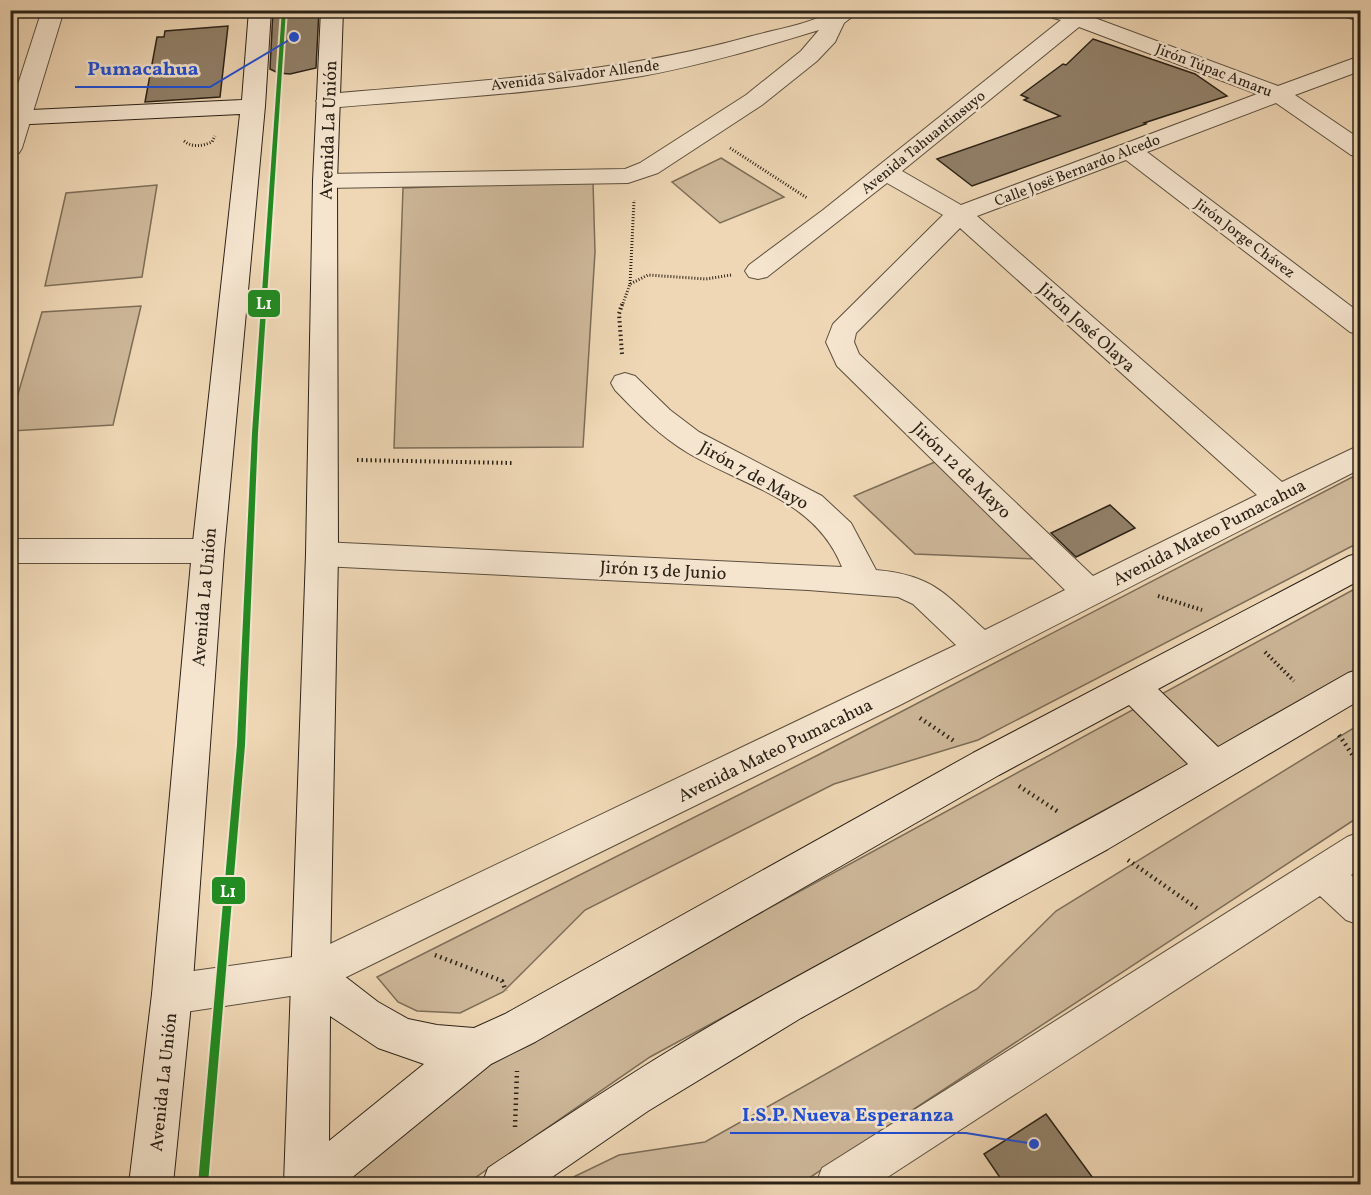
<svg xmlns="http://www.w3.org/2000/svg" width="1371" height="1195" font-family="Vollkorn,serif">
  <rect width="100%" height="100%" fill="#efd7b5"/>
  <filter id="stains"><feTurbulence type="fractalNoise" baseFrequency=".00333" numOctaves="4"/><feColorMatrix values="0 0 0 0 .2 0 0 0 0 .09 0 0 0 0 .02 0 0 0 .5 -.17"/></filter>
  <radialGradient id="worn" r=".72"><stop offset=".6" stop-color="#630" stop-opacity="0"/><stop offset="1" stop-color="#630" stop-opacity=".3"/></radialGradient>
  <!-- green -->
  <path fill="#ceb89a" stroke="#7c6d58" stroke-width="1.5" d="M721,158L784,197L720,223L672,182Z
    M593,181L595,252L583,447L394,448L403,188Z
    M157,185L142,277L45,286L66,193Z
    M141,306L113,425L11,431V418L42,312Z
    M935,462L1036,559L915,554L854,496Z
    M1360,473V542L978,740L834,784L585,910L503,992L460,1013L417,1011L398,1002L377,977L818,755Z
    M1360,586V671L650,1057L466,1184H349L341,1150L371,1125Z
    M1360,724V816L800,1184H559L619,1155L705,1142L977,989L1056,911Z"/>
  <!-- building -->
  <path fill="#918069" stroke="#2b2217" stroke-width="1.5" d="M273,10H319L316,68L290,74L278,73L270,69Z
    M228,26L220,97L145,102L157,37H164L165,31Z
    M1093,39L1195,74L1227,96L1144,123L1146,124L972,186L937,159L1060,116L1024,100L1028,98L1021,95L1063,64L1066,65Z
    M1110,505L1135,528L1076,557L1051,533Z
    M1046,1114L1098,1185H1005L984,1154Z"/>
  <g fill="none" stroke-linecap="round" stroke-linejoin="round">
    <defs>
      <path id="street" d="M42,10H64L22,148L19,153L10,155V109Z
        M835,10H855L857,13L844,23L835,42L817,61L762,105L658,173L628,183L325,188L316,186L313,181L316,176L325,174L625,169L640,163L746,95L801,51L819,30C760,48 702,65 642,76C538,94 433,99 328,108L320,106L316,101L320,96L328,94C471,81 613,75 752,36C778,29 810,24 835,10Z
        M1052,10H1097L1092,17L1278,86L1360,56V71L1295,95L1360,139V157L1351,155L1276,103L1147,152L1360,313V335L1350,332L1126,160L977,216L1282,482L1360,445V469L900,705L324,988L310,993L172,1014L158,1008L152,994L158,980L172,974L307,955L956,645L913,604L898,597L808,590L322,566L311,563L306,554L311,545L322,542L842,567C815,499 745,487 688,453C660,436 637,413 615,390L611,383L615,376L625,373L635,376L670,410L699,432L822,496L851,523L876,570C933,575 945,594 985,630L1065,590L837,366L826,342L833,324L943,215L887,183L767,277L758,279L749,277L745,271L749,265L823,210L1061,20L1053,18L1050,13ZM1079,27L1257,94L961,205L902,171ZM960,228L1257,495L1093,576L859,354L854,342L856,333Z
        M1337,10H1360V21L1339,15Z
        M10,539H208L219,542L224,551L219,560L208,563H10Z
        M1360,832V869L1351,875L1360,883V925L1346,920L1320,896L877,1184H816L822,1168L1347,837Z"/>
      <path id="secondary" d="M249,10H271L265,106L224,551L192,994L173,1184H129L152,994L192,551L240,114L10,125V111L242,100Z
        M321,10H343L337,181L338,554L330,965L378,1002L408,1019L437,1025L474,1028L505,1014L973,753L1349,556L1360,553V580L1158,689L1218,747L1348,673L1360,669V700L1108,849L801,1018L648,1111L542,1184H482L488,1168C581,1106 675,1044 773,990C911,913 1052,842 1188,764L1129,705L999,775L535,1042L491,1064L344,1184H284L306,554L313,181ZM330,1016L378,1048L424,1064L329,1141Z"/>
    </defs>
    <!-- street casing -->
    <use href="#street" stroke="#5c4f3e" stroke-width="2"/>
    <!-- secondary casing -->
    <use href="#secondary" stroke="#2b2217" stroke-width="2"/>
    <!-- path-far2 -->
    <path stroke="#2b2217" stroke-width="3" stroke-dasharray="1 2" stroke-linecap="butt" d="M184,141C193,148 202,146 212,142L215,136
      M730,148L807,198
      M630,284L634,200
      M622,306L630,284L648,275L706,279L731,275"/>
    <!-- path-far1 -->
    <path stroke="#2b2217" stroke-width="4" stroke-dasharray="1.5 3" stroke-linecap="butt" d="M622,354L619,314L622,304
      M357,460L512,463
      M1158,596L1202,610
      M1265,652L1294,681"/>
    <!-- path -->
    <path stroke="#2b2217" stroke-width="4.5" stroke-dasharray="1.5 4" stroke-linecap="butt" d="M920,718L954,741
      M1339,735L1360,766
      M1019,786L1060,813
      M1128,860L1198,909
      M435,955L502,981L506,991
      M515,1127L517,1071"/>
    <!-- street -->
    <use href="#street" fill="#f5e5cf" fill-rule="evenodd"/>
    <!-- secondary -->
    <use href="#secondary" fill="#f5e5cf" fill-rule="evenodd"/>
    <defs>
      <path id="metro-1" d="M282,10H286L258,433L245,745L208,1184H198L237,745L252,433Z"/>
    </defs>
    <!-- metro-1 casing -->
    <use href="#metro-1" stroke="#f5e5cf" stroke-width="4"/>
    <!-- metro-1 -->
    <use href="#metro-1" fill="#228b22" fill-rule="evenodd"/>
  </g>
  <g text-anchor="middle" stroke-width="5" stroke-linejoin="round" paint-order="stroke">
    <!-- far-street labels -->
    <g font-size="15" fill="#2b2217" stroke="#f5e5cf">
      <text transform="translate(1214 70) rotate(21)" y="5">Jirón Túpac Amaru</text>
      <text transform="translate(575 75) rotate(-7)" y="5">Avenida Salvador Allende</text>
      <text transform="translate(923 142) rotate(-39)" y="5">Avenida Tahuantinsuyo</text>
      <text transform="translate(1077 170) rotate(-21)" y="5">Calle Josë Bernardo Alcedo</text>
      <text transform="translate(1245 238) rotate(37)" y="5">Jirón Jorge Chávez</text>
    </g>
    <!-- street labels -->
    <g font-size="18" fill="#2b2217" stroke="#f5e5cf">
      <text transform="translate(328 130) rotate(-88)" y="6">Avenida La Unión</text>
      <text transform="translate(1087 327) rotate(42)" y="6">Jirón José Olaya</text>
      <text transform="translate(962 470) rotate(44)" y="6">Jirón 12 de Mayo</text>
      <text transform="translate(754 475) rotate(29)" y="6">Jirón 7 de Mayo</text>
      <text transform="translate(1209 532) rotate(-27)" y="6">Avenida Mateo Pumacahua</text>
      <text transform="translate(663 570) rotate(3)" y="6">Jirón 13 de Junio</text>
      <text transform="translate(204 597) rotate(-85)" y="6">Avenida La Unión</text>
      <text transform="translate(775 750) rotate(-26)" y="6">Avenida Mateo Pumacahua</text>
      <text transform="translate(163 1082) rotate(-84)" y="6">Avenida La Unión</text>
    </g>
  </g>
  <!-- callouts -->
  <path fill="none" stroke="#1d4ed8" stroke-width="2" d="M294 37L210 87H75M1034 1144L966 1133H730"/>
  <g fill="#1d4ed8" stroke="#f5e5cf" stroke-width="2">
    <circle cx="294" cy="37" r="6"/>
    <circle cx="1034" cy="1144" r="6"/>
  </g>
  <g font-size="20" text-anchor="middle" font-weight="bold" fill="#1d4ed8" stroke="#f5e5cf" stroke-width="5" stroke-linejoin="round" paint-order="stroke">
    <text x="143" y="75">Pumacahua</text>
    <text x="848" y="1121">I.S.P. Nueva Esperanza</text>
  </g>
  <g stroke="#f5e5cf" stroke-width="2">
    <rect x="247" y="289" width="34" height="29" rx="6" fill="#228b22"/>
    <rect x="211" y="876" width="35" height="29" rx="6" fill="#228b22"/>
  </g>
  <g font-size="16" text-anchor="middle" font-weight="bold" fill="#fff">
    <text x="264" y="309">L1</text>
    <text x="228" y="897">L1</text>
  </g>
  <!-- margin -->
  <rect width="1371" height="1195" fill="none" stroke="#efd7b5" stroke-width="36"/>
  <rect x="12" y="12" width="1347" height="1171" fill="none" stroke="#2b2217" stroke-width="3"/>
  <rect x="18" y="18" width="1335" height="1159" fill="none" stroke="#2b2217" stroke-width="1.5"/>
  <rect width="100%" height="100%" filter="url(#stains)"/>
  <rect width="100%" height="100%" fill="url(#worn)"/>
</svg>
